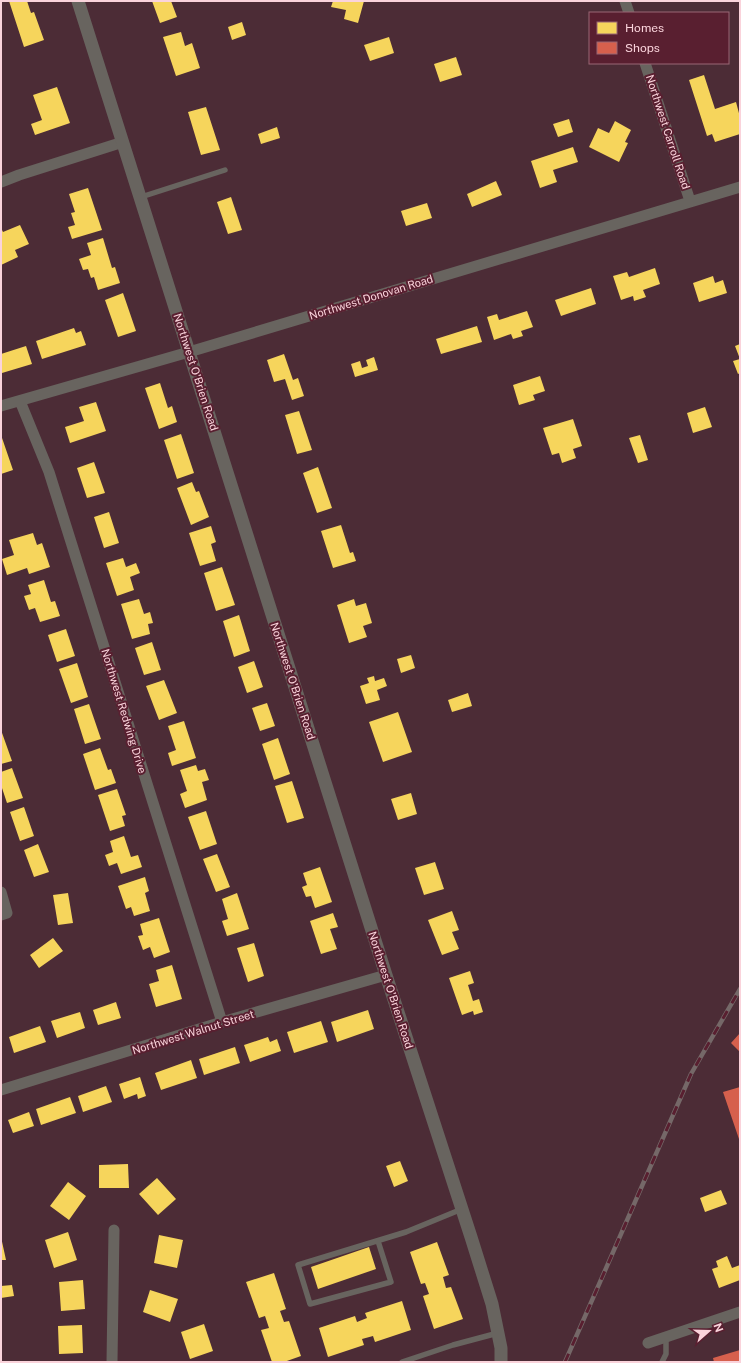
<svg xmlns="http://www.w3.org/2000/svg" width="741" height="1363" font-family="'Public Sans',sans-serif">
  <rect width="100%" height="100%" fill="#4c2c36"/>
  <!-- homes -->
  <path fill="#f6d55c" d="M9,1H27L31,13L34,12L44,40L24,47Z
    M152,1H171L177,17L160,23Z
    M333,1H364L358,23L344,19L346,10L331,7Z
    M242,22L246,35L232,40L228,27Z
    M181,32L185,46L192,43L200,68L176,76L163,37Z
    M389,37L394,53L370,61L364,45Z
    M456,57L462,75L440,82L434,64Z
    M704,75L715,109L736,102L740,117V134L715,142L712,134L707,136L689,80Z
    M57,87L70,123L35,135L31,124L42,120L33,95Z
    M206,107L220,150L201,155L188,112Z
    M569,119L573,132L558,137L553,124Z
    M615,121L631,130L625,142L628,143L619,162L589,147L598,128L609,133Z
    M277,127L280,138L261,144L258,134Z
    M573,147L578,162L553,170L557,182L540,188L531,161Z
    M496,181L502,195L472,207L467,194Z
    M88,188L102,230L72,239L68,227L75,225L71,213L75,212L69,194Z
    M231,197L242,230L228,234L217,202Z
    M427,203L432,218L406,226L401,211Z
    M20,225L29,244L15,250L18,257L1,265V228L3,232Z
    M103,238L112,268L115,267L120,283L98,290L94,277L91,278L88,269L83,270L79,259L91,255L87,243Z
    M655,268L660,284L643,290L646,297L634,301L633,296L621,300L613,276L627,272L629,277Z
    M713,276L715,283L723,280L727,293L699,302L693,283Z
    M591,288L596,304L561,316L555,300Z
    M123,293L136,331L118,337L105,300Z
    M527,311L533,327L521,331L523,336L513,339L511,334L494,340L487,317L497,314L499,320Z
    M477,326L482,342L441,354L436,339Z
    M74,328L76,333L81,331L86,345L42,359L36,341Z
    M740,344V373L738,374L733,361L740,359L735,346Z
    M26,346L32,364L2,373L1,369V354Z
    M284,354L293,380L298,378L304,396L292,400L285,379L274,382L267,360Z
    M374,357L378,370L355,377L351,364L360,361L362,368L368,366L366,360Z
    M540,376L545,391L533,395L535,400L519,405L513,385Z
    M160,383L168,408L172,406L177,422L159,429L145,388Z
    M96,402L106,431L70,443L65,427L84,421L79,407Z
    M705,407L712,427L693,433L687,413Z
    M299,411L312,450L297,454L285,415Z
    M573,419L582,446L573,449L576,458L562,463L559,453L552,455L543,428Z
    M181,434L194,473L177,479L164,440Z
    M1,435L13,470L1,474Z
    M640,435L648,460L638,463L629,438Z
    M94,462L105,493L87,498L77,468Z
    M318,467L332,508L317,513L303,473Z
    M192,482L196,492L199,491L209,517L191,525L177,488Z
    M109,512L119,543L104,548L94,517Z
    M341,525L350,553L353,552L356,561L333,568L321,531Z
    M211,526L216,542L211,544L216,561L200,566L189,533Z
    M33,533L37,545L42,543L50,567L29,574L27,568L7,575L2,559L14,555L9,540Z
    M123,558L126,567L136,563L140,573L130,577L134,590L117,596L106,563Z
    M222,567L235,605L216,611L204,573Z
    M44,580L51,602L55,601L60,616L40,622L35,608L29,610L24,596L31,594L28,585Z
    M139,599L144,614L150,612L153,623L148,624L150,634L132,639L121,604Z
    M354,599L356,606L366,603L372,623L363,626L367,637L349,643L337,605Z
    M239,615L250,651L234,657L223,621Z
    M66,629L75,656L57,662L48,635Z
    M152,642L161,670L144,675L135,648Z
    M411,655L415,668L401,673L397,659Z
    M254,661L263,687L247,693L238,667Z
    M77,663L88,697L71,703L59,669Z
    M374,676L375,681L384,678L387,686L377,690L380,700L366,704L360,686L369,683L367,678Z
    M164,680L177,713L159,720L146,686Z
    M468,693L472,706L452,712L448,700Z
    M267,703L275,726L260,731L252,708Z
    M89,704L101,739L85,744L74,709Z
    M398,712L412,752L383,762L369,722Z
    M184,721L196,758L172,766L168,753L176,750L168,726Z
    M1,730L12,761L1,764Z
    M278,738L290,774L274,780L262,744Z
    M100,748L108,770L111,769L116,783L95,790L83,754Z
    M196,765L198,771L205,769L209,780L202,782L207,800L185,808L180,794L187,791L180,770Z
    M12,768L23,798L7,803L1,785V772Z
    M292,781L304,818L287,823L275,786Z
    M117,789L126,815L122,816L125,826L110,831L98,795Z
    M411,793L417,814L398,820L391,799Z
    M24,807L34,836L20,841L10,812Z
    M206,811L217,844L200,850L188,817Z
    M124,836L131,857L138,855L142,867L121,874L117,863L109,866L105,855L113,852L110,841Z
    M38,844L49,872L34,877L24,850Z
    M217,854L230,887L216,892L203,859Z
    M435,862L444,889L424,895L415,868Z
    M320,867L332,902L315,908L311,896L306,897L302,887L307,885L303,873Z
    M145,877L149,891L145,893L150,911L134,916L131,907L126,909L118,886Z
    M68,893L73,923L58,925L53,895Z
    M237,893L249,929L227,936L222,921L228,919L222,899Z
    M452,911L459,930L452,932L459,949L442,955L428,920Z
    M333,913L338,927L330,929L337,949L321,954L310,921Z
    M159,918L170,952L154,958L150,947L143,950L138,936L143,935L140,924Z
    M53,938L63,951L39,968L30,955Z
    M254,943L264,976L248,982L237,948Z
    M172,965L182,999L156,1007L149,984L159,981L156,970Z
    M470,971L474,983L468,985L473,1001L479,999L483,1012L474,1015L473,1011L462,1015L449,978Z
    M116,1002L121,1018L98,1025L93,1010Z
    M368,1010L374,1029L337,1042L331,1022Z
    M80,1012L85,1028L57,1038L51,1021Z
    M321,1021L328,1042L294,1053L287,1032Z
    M40,1026L46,1042L14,1053L9,1037Z
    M268,1037L270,1042L277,1039L281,1051L250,1062L244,1045Z
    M235,1047L240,1063L204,1075L199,1059Z
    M191,1060L197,1078L161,1090L155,1073Z
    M140,1077L146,1096L138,1099L137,1094L124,1099L119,1084Z
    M106,1086L112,1102L83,1112L78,1096Z
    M70,1097L76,1113L41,1125L36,1109Z
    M29,1112L34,1126L13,1133L8,1120Z
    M400,1161L408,1181L394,1187L386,1166Z
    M128,1164L129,1188H99V1165Z
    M157,1178L176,1199L158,1215L139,1194Z
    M68,1182L86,1196L69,1220L50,1206Z
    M721,1190L727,1204L705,1212L700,1198Z
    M68,1232L77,1260L54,1268L45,1240Z
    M159,1235L183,1240L177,1268L154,1263Z
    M1,1237L6,1260H1Z
    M437,1242L449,1275L443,1277L446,1288L451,1287L463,1319L434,1329L423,1296L429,1294L425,1283L421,1284L410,1252Z
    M369,1247L376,1269L318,1289L311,1267Z
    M727,1256L732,1268L740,1265V1280L719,1288L712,1269L718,1267L716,1261Z
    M274,1273L286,1309L280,1311L284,1322L289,1321L301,1356L284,1362H272L261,1330L269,1328L265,1316L259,1318L246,1282Z
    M83,1280L85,1309L61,1311L59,1282Z
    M12,1285L14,1296L1,1298V1286Z
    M150,1290L178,1299L170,1322L143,1312Z
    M402,1301L411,1330L375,1342L373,1336L362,1339L364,1345L328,1357L319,1328L355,1316L357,1322L367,1318L365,1313Z
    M204,1324L213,1351L190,1359L181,1332Z
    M82,1325L83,1353L59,1354L58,1326Z"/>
  <!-- shops -->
  <path fill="#d6604d" d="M740,1033V1052L731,1043Z
    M740,1087V1142L723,1092Z
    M740,1350V1362H714L713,1358Z"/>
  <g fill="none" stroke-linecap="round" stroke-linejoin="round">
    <!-- service -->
    <path stroke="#68645f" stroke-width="5.5" d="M141,197L225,170
      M378,1241L391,1282L310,1304L298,1265L406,1232L462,1209
      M402,1362L453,1345L498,1333
      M662,1362L666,1354V1337"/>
    <!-- minor -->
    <path stroke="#68645f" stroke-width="11" d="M625,1L629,13
      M645,63L690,201
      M1,182L19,175L123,142
      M20,401L49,472L222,1022
      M1,406L189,352L740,187
      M1,892L7,913L1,915
      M1,1090L222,1022L386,975
      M648,1343L740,1312
      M112,1362L114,1230"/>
    <!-- tertiary -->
    <path stroke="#68645f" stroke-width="13" d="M78,1L386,975L471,1237L492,1304L501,1348V1362"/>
    <defs>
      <path id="rail" d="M565,1362L691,1074L740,989"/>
    </defs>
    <!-- rail casing -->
    <use href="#rail" stroke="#756868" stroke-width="4.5"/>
    <!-- rail -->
    <use href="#rail" stroke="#591f30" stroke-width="3" stroke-dasharray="9" stroke-linecap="butt"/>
  </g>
  <g text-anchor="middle" stroke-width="4" stroke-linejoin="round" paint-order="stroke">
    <!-- street labels -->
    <g font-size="11" fill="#fad3db" stroke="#591f30">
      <text transform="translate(668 132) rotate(72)" y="4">Northwest Carroll Road</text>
      <text transform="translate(371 297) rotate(-17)" y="4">Northwest Donovan Road</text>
      <text transform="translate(196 372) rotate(72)" y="4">Northwest O'Brien Road</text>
      <text transform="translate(293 681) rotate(72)" y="4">Northwest O'Brien Road</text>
      <text transform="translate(124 711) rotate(73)" y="4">Northwest Redwing Drive</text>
      <text transform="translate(391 990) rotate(72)" y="4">Northwest O'Brien Road</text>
      <text transform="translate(193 1032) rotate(-17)" y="4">Northwest Walnut Street</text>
    </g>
  </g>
  <!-- border -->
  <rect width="741" height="1363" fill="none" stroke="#fad3db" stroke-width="4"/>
  <!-- legend -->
  <rect x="589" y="12" width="140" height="52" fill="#591f30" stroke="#996774"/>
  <rect x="597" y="22" width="20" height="12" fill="#f6d55c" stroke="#996774"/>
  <text x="625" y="32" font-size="12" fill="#fad3db">Homes</text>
  <rect x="597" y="42" width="20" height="12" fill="#d6604d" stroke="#996774"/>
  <text x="625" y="52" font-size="12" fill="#fad3db">Shops</text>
  <!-- north arrow -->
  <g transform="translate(709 1331) rotate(70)" stroke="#591f30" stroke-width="3" paint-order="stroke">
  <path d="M0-3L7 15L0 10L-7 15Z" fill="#fad3db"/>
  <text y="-6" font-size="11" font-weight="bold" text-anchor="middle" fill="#fad3db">N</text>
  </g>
</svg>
